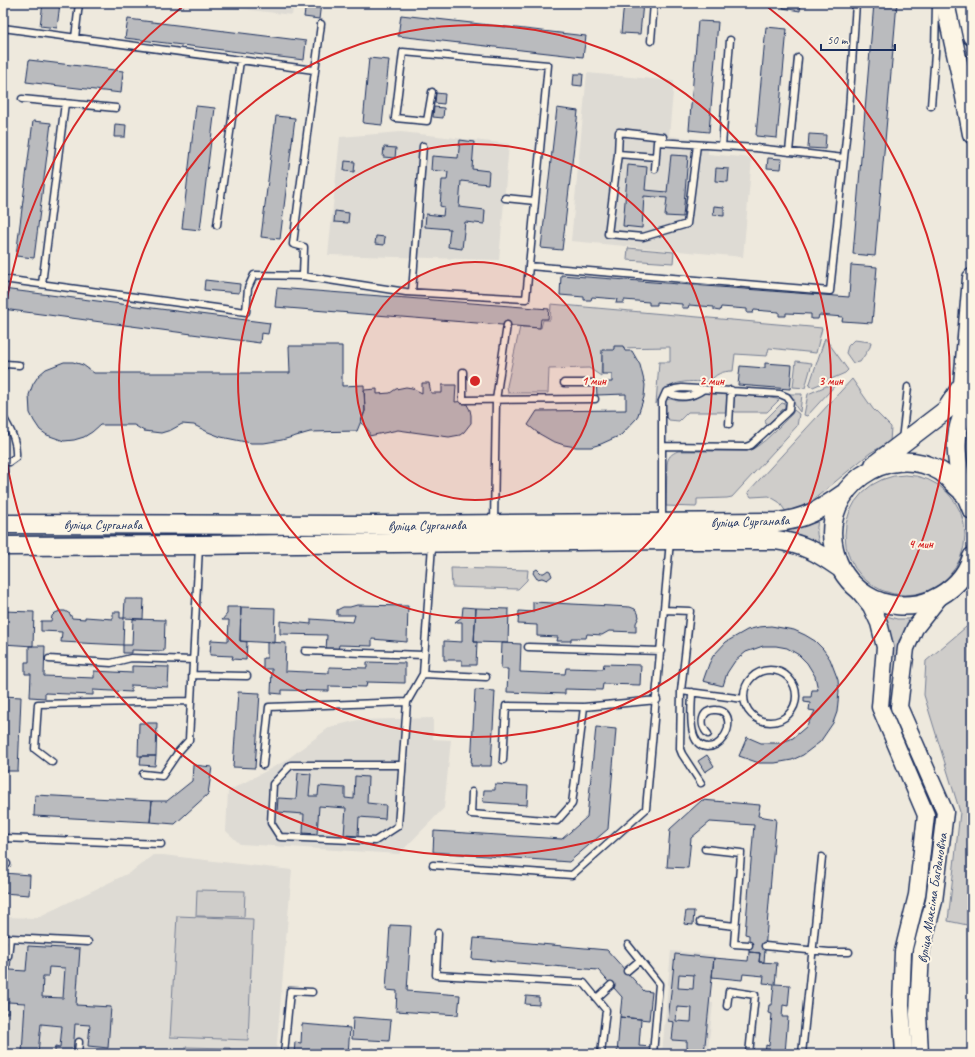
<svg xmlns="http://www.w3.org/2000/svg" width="975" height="1057" font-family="Caveat,sans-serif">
  <rect width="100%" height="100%" fill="#eee9dd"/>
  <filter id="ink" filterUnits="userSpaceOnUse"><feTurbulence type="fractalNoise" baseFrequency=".025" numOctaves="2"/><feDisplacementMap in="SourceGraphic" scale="8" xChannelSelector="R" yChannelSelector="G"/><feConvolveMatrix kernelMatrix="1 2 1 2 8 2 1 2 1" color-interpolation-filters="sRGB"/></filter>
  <g filter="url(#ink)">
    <!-- built -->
    <path fill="#dedbd4" d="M193,3H294L292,15Z
      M587,73L674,81L669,136L708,140V154L752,158L743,257L571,241Z
      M401,132L509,144L499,260L328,255L340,137Z
      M433,718V739L451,740L444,808L399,854L240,844L226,831L228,791L285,761L330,727L358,720Z
      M153,855H163L292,870L276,1054H3V917L36,918L131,872Z
      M671,951L714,955L709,1002L713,1003L708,1049L712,1050L711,1054H662Z"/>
    <!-- green -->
    <path fill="#cfcdca" stroke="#757e94" d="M628,248L674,252L673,263L627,260Z
      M551,304L822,328L816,353L769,348L767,356L735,354L733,371C722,371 716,374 709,382C686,381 666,379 656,404L659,362H670V347L614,348L613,352H602L601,376L589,368L549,369L548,393H508L507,386L520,327L541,328L543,320H550Z
      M825,338L848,370L845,373L813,387L809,386Z
      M854,340L871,342L870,347L860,362L853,363L846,353L848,346Z
      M796,361L812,363L805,388L793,387Z
      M852,379L873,409L891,427L890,442L870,453L807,505L789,516L779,502L769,496L751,497L748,492Z
      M840,380L807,416L804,415L808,394Z
      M705,392L725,394L727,396L726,412H688L679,421L669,420L665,416V402L666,400C671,398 673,400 678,401C689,402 697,398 705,392Z
      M736,394L769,396L770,398L777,399L779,400L767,412H735L733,410L734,397Z
      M790,394H802L800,412L796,407Z
      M782,403L785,404V407L769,423L766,424L765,420Z
      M794,410L799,414L797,426L732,497L727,498L697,499V505L696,507L666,506L667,464C668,457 671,454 678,451H748C763,446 780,425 792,414Z
      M845 535a60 60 0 1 1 120 0a60 60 0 1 1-120 0Z
      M819,516C816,527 816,535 820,546C809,539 799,536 787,534V529Z
      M499,531V537L3,536V532Z
      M451,568L528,570L527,580L518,589L452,587Z
      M883,615L897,619H916L899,640L897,656H891C892,639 890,631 883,615Z
      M972,622V926L948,921L960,812L924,695L926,661Z
      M197,890L245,891L244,917L196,916Z
      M177,916L253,919L248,1040L170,1037Z
      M186,1047L230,1048V1054H186Z"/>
    <!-- building -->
    <path fill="#babbbe" stroke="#1b2f5e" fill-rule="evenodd" d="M43,3H60L57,28L40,26Z
      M306,3H321L319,19L304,17Z
      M624,3H643L640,34L621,33Z
      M784,3H801L800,11L783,8Z
      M874,3H897L875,256L853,254Z
      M401,15L586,36L583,57L398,36Z
      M128,19L306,41L304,60L125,38Z
      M698,21L718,22L709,132L689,130Z
      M766,27L787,29L777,138L756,136Z
      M369,58L389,60L382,125L363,123Z
      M29,60L123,71L121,93L26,82Z
      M574,74H583L582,86L573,85Z
      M436,93L445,94L444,104L435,103Z
      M196,106L215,108L200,230L182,228Z
      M434,107L444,108L443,118L433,117Z
      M557,108L578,111L562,250L541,248Z
      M276,116L295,118L280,239L261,237Z
      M33,121L51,123L34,258L16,256Z
      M115,124L126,125L125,137H114Z
      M809,134L826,135L825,149L808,148Z
      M460,140L474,142L472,169L489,171L488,184L461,181L459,207L485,210L484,224L465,222L462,249L448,247L450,229L425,227L426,214L443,216L444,207L440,206L442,180H447L448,172L431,170L432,156L458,158Z
      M384,147L396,148L395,158L383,157Z
      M671,155L688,156L683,217L665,216L667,198L644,196L642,228L623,226L628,165L647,167L645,190L667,192Z
      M768,158L782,159L781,169L767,168Z
      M345,161L355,162L354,172L344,171Z
      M716,168L729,169L728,182L715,181Z
      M714,206L724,207V216L713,215Z
      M335,211L349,213L348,223L334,222Z
      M376,236L385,237L384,245L375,244Z
      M851,265L877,267L872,323L842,321L843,317L819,315L818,319H811V314L786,313V316H779V312L754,310L753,313H747V309L721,307L720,311L714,310V307L689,305L688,308H682V304L657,302V305H649V302L624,300V303H616L617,299L592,297L591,300H584V297L560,295L561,275L849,297Z
      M205,280L240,284L239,293L204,290Z
      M277,288L549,309L548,319H541L540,328L275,307Z
      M3,289L270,323L268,334L261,333L260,343L3,309Z
      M289,346H342V386L364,385L365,411L357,431L310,432L282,440L264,443H251L221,437L208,432L194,425L182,424L171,430L161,433L144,431L134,425H100L92,432L84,437L74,440L64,441L47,435L40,430L34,421L30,413L29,395L33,384L39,375L46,369L64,362H73L83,365L94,373H290Z
      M614,346H623L625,351H632L640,365L645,385L644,397L637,418L621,435L601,444L591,447H576L564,445L552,441L538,433L528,425L537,411L626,410V394L597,395L596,382H612V374H602V350H614Z
      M765,363L792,365L790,389L738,385L740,366L765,368Z
      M422,383H429L431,393H442V385H456L455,402L465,401L470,410L471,415V423L464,432L460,435L449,437L398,430L369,436V431L361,422L365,411L364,390L377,389V394L390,393L396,389L406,387L412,388L422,393Z
      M537,569L541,573H544L548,570L550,571L552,576L547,580L542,578L537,579L533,573L534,571Z
      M125,599H144L143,619L124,618Z
      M533,602L630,607L635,609L638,613L639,617L636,623V632L609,631L602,635L587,634L586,638H571V641H557L558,637L537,636V625L518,624L519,611L533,612Z
      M357,605L408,606L407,642L372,639V646L339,645L338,651L326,650L327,635L280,634V621L311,624V619L353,622L355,615H337V610L343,607H350Z
      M227,607H241L240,641L247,642L246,660L232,659L233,656L210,655L211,640L228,641L229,620H222L227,614Z
      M241,607L275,608L274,643L240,641Z
      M463,607L476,608L474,642H477L476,665H462V660H444V641L462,642V622H455L462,617Z
      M476,608L509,609L508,643L474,642Z
      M3,611L34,612L33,646L3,644Z
      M60,611H65L70,614L72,618L85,619V617L113,619V612H120V618H124L123,645L61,642L62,632L41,631V621H51L52,616L55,613Z
      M133,619L165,620L164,651L132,650V653H123V645H132Z
      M771,626L794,630L805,635L815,641L823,649L830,659L838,680L839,692L837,712L833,723L820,742L803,755L792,760L775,763H759L739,756L747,737L761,743H780L793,738L807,726L815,711L809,710L810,703L804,702V697H811L812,690H818L815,676L807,663L799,655L787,648L776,646H763L746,652L735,661L727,673L723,686L703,681L709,664L713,656L726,642L747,630L759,627Z
      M267,642L286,643L285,671L329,673V667L367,668V662L405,663V683L367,682L366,687L329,686V691L282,690V694L271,693L272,669H263V658H267Z
      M502,643L521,644L520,672L565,674L566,668L603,669L604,664L641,665L640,685L603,684L602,690L565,689V694L507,692L508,669H501Z
      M29,646H45L44,676L94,678V671L132,673V666L169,667L168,687L131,685V692L93,690V695L45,693V698L30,697L31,674H25V662H29Z
      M475,690L495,691L491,766H471Z
      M238,692L260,693L255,768L233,767Z
      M3,696L21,697L18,771H3Z
      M139,723H157L156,756H138Z
      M596,727L616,729L608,829L569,862L433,852L434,831L562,839L587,817Z
      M707,755L714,766L705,772L698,761Z
      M141,756H156L155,766L140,765Z
      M193,765L212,767L208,794L175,824L150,822L152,801H167L192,781Z
      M298,773L311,774L309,796H318L319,786L345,788V798L354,799L355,776L368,777L367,803L386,805L385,819L359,817L358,836L344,835L346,808L319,806L317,834L303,833L304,814L277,812L278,798L296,799Z
      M495,784L528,786L527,805L483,802L484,790H495Z
      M35,795L152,801L150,822L34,816Z
      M702,800L760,805L758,816L776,819L764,962H759L760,953L749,952V935L745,934L754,825L710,822L691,838L688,868L667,867L670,829Z
      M3,873L30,875L29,895L3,893Z
      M686,911H694L693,925L684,924Z
      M390,925L411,926L407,991L460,995L458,1015L396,1011L397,991L386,990Z
      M474,938L607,950L644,991L652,992L649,1020L620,1017L622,997L598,970L472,959Z
      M28,946L80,949L76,1005L111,1007L108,1048L88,1046L90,1025L75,1024L73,1054H22L25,1003L8,1002V1013H3V958H11L10,970L26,971ZM49,967L65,968L63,998L42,997L43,977H48ZM41,1024L62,1026L60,1047L55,1046V1054L38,1053Z
      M749,952L760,953L759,962L777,963L775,984L790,985L788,1006L783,1005L782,1017H788L785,1053L765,1054L766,1045L769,1046L772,1014L768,1013L769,1005H772L774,984L763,983L764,976L743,974L742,980L712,977L714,958L748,961Z
      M675,954L714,958L704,1054H692V1049L687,1048V1041L672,1040L674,1022L668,1021ZM679,974L694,975L693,989L678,988ZM677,1007L692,1008L691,1022L676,1021Z
      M526,996L539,997V1005L525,1004Z
      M353,1017L391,1020L389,1041L352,1039Z
      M620,1017L641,1019L639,1046L652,1047V1054H617Z
      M302,1024L350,1028L348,1054H294L295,1042L301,1043Z"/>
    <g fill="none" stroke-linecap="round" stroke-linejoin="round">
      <defs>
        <path id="service" d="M3,28L314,70
          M75,38L79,3
          M651,41L654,3
          M432,92L427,121L395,118L403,52L548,65L529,266
          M22,99L116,108
          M931,106L935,53L936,3
          M722,146L730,40
          M789,152L798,58
          M618,154L619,132L663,137V142
          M656,157L618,154L608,234L643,237L687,224L697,145
          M655,169L657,142L756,148L844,158
          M505,198L535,201
          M217,225L240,61
          M303,276L304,247L293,244L321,24
          M3,279L246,312L248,288L254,275L303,276L406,292L526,299L529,266L830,291L849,110L856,3
          M42,284L65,103
          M412,292L423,146
          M3,367L6,364L19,365
          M463,372V400L595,399
          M564,383H592
          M666,392C680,399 691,398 704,389
          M3,417C11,431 17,440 16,457L9,462H3
          M729,424L731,390
          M902,440L908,387
          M662,446L746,447L751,445L786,413L789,410L790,401L787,397L780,394L682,388L675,389L666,392L662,401V522
          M494,523L496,400L507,325
          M664,610L690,611L681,691L680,749L682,754L701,783
          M528,647L661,651
          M305,651L424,655
          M49,659L111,663L131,658L193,660
          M744 696a26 26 0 1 1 52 0a26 26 0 1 1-52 0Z
          M423,674L486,677
          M192,675L247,676
          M681,691L744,699
          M692,692C692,707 686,745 707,747C714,747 720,743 723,738C730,730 732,710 716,710C701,709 699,725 708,734
          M503,760L506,706L584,707
          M52,762L35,749L38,704L191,701
          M263,765L269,707L407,702
          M402,765H291L273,784L271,823L280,837L375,841L398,826L407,702L423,674L432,545
          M143,774L162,776L179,751L189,740L199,547
          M472,792L471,814L557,821L572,804L584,707L657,700
          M3,838L161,844
          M705,849L741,853L734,944L749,945
          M3,864H7
          M433,865L572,875L646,809L670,541
          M700,922L735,926
          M438,933L436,975L584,983L606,1010L601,1054
          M3,938H10L8,956
          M10,938L88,942
          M628,945L659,984L653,1054
          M765,946L829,952H849
          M627,971L640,960
          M597,998L611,985
          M727,1006L729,991L755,995L749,1054
          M78,1054L79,1042
          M284,1054L290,991L312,992
          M373,1054V1053
          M802,1054L822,857"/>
        <path id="secondary" d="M859,591L871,606L879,623L885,647L880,707L926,815L917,895L903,952L901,1005L904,1054
          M920,1054L918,1014L921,951L934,901L945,812L899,707L906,648L915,628L941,595"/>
        <path id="primary" d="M945,3L962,81L972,134
          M965,3L972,36
          M874,465L946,410L963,384L972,278
          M963,493C959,469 952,443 961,420C964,413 968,407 972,401
          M972,510C970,505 968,500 966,496C963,491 957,487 953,483C949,479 945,474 940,471C887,440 820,489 834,549C838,568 849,584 866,595C885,607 911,609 932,600C951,591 966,577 972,557
          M3,524L389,525L777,522C803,520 822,509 843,494
          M3,546L199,545L670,540H776C804,544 817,552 840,568"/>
      </defs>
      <!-- service casing -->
      <use href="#service" stroke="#1b2f5e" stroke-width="9"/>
      <!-- secondary casing -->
      <use href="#secondary" stroke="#1b2f5e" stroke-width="19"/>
      <!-- primary casing -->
      <use href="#primary" stroke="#1b2f5e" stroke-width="21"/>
      <!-- service -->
      <use href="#service" stroke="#fcf5e5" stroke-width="6"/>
      <!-- secondary -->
      <use href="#secondary" stroke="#fcf5e5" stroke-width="16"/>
      <!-- primary -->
      <use href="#primary" stroke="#fcf5e5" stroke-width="18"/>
    </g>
  </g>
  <!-- distance rings -->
  <circle cx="475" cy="381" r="119" fill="#d62828" fill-opacity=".12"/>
  <g fill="none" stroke="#d62828" stroke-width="2">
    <circle cx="475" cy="381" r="119"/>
    <circle cx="475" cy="381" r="237"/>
    <circle cx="475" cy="381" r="356"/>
    <path d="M3 327A475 475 0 0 1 186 4M764 4A475 475 0 1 1 3 435"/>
  </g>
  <g text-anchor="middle" stroke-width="4" stroke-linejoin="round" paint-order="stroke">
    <!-- street labels -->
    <g font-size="14" fill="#1b2f5e" stroke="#fcf5e5">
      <text transform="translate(750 521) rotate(-2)" y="5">вуліца Сурганава</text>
      <text x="103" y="529">вуліца Сурганава</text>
      <text transform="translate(427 525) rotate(-1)" y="5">вуліца Сурганава</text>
      <text transform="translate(932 898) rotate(-81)" y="5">вуліца Максіма Багдановіча</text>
    </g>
  </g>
  <circle cx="475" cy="381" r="6" fill="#d62828" stroke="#fcf5e5" stroke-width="2"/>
  <g font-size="12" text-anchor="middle" font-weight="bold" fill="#d62828" stroke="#fcf5e5" stroke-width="4" stroke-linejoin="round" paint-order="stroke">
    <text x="594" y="385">1 мин</text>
    <text x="712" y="385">2 мин</text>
    <text x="831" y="385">3 мин</text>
    <text x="921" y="548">4 мин</text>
  </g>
  <!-- margin -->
  <rect width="975" height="1057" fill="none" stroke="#fcf5e5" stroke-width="16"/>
  <rect x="8" y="8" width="959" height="1041" fill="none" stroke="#1b2f5e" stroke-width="1.5" filter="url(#ink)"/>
  <!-- scale -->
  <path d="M821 44v6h74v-6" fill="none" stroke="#1b2f5e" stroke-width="2"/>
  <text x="827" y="44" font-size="12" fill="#1b2f5e" stroke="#fcf5e5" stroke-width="3" paint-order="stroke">50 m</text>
</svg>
